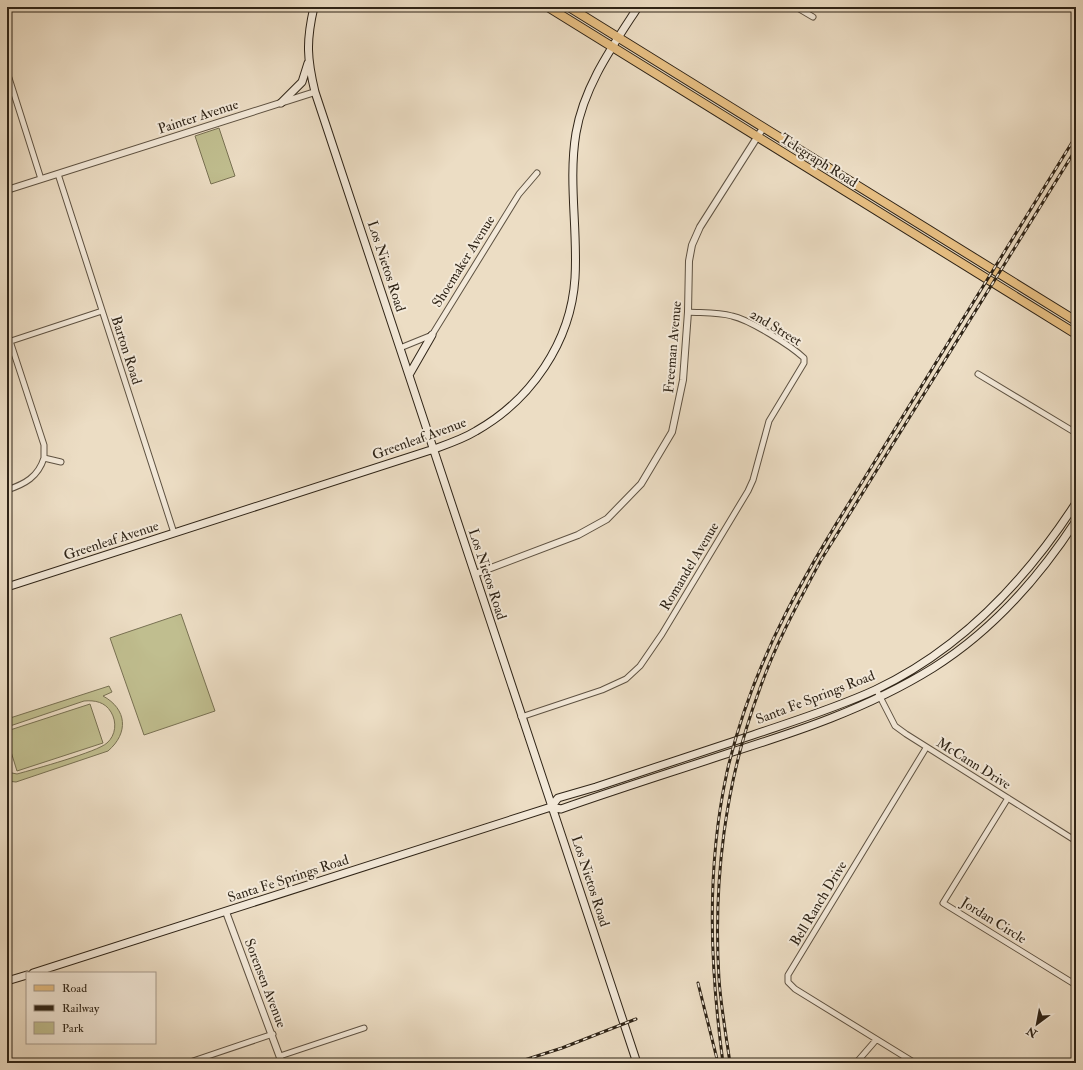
<svg xmlns="http://www.w3.org/2000/svg" width="1083" height="1070" font-family="'IM FELL Double Pica',serif">
  <rect width="100%" height="100%" fill="#ecddc4"/>
  <filter id="stains"><feTurbulence type="fractalNoise" baseFrequency=".005" numOctaves="4"/><feColorMatrix values="0 0 0 0 .2 0 0 0 0 .09 0 0 0 0 .02 0 0 0 .5 -.17"/></filter>
  <radialGradient id="worn" r=".72"><stop offset=".6" stop-color="#630" stop-opacity="0"/><stop offset="1" stop-color="#630" stop-opacity=".3"/></radialGradient>
  <!-- green -->
  <path fill="#c0be8f" stroke="#787153" d="M219,128L235,176L211,184L195,136Z
    M181,614L215,711L144,735L110,638Z
    M109,686L112,692L103,696C127,709 129,733 108,751L16,782L7,781V772L17,774C35,769 97,752 107,743C116,735 117,722 111,712C105,702 95,700 84,701L7,727V719Z
    M90,704L103,743L17,771L7,739V731Z"/>
  <g fill="none" stroke-linecap="round" stroke-linejoin="round">
    <defs>
      <path id="minor" d="M796,7L813,17
        M7,76L9,78L41,179
        M58,174L174,533
        M10,341L44,445V458L61,462
        M8,342L102,311
        M400,348L432,335L519,194L537,173
        M978,374L1076,433
        M7,490C25,484 38,477 44,458
        M876,689L895,726L906,734L1076,841
        M521,717L602,690L626,679L640,666L662,634L748,491L753,480L769,421L804,363V358C790,345 750,320 732,316C718,312 702,313 688,312
        M1008,798L943,903L1076,985
        M280,1056L364,1028
        M187,1063L273,1034
        M856,1063L876,1040
        M915,1063L795,989L788,982V975L926,748"/>
      <path id="tertiary" d="M7,190L315,92
        M475,574L578,535L607,519L641,484L672,432L683,380L688,312L689,261L692,245L700,227L763,128
        M226,912L282,1063"/>
      <path id="secondary" d="M314,7C306,41 307,59 315,92L637,1063
        M281,103L302,82L308,63
        M409,375L432,335
        M7,587L434,449C448,444 463,439 476,431C531,400 571,342 575,278C578,230 568,181 576,133C584,86 612,47 638,7
        M551,807L558,798L596,787C648,770 701,752 753,735C794,721 836,708 875,690C960,650 1026,580 1076,503
        M33,973L551,807L561,809C615,790 669,773 723,755C796,732 867,709 933,668C992,631 1038,579 1076,521
        M7,981L27,975"/>
      <path id="primary" d="M548,7L1076,334
        M569,7L1076,321"/>
    </defs>
    <!-- minor casing -->
    <use href="#minor" stroke="#5e5242" stroke-width="7"/>
    <!-- tertiary casing -->
    <use href="#tertiary" stroke="#5e5242" stroke-width="8"/>
    <!-- secondary casing -->
    <use href="#secondary" stroke="#2f2417" stroke-width="9"/>
    <!-- primary casing -->
    <use href="#primary" stroke="#2f2417" stroke-width="10"/>
    <!-- minor -->
    <use href="#minor" stroke="#f3e9d9" stroke-width="5"/>
    <!-- tertiary -->
    <use href="#tertiary" stroke="#f3e9d9" stroke-width="6"/>
    <!-- secondary -->
    <use href="#secondary" stroke="#f3e9d9" stroke-width="7"/>
    <!-- primary -->
    <use href="#primary" stroke="#e6be82" stroke-width="8"/>
    <defs>
      <path id="rail" d="M698,983L718,1063
        M515,1063L562,1048L636,1019
        M723,1063C710,966 706,869 727,772C756,644 822,547 890,437C952,336 1014,236 1076,136
        M730,1063C726,1035 721,1007 719,979C713,882 725,782 759,691C775,645 798,603 821,560L1076,149"/>
    </defs>
    <!-- rail casing -->
    <use href="#rail" stroke="#2f2417" stroke-width="3"/>
    <!-- rail -->
    <use href="#rail" stroke="#f3e9d9" stroke-width="1.5" stroke-dasharray="4.5" stroke-linecap="butt"/>
  </g>
  <g text-anchor="middle" stroke-width="4" stroke-linejoin="round" paint-order="stroke">
    <!-- street labels -->
    <g font-size="14" fill="#2f2417" stroke="#f3e9d9">
      <text transform="translate(198 116) rotate(-18)" y="5">Painter Avenue</text>
      <text transform="translate(819 160) rotate(32)" y="5">Telegraph Road</text>
      <text transform="translate(463 261) rotate(-58)" y="5">Shoemaker Avenue</text>
      <text transform="translate(387 266) rotate(72)" y="5">Los Nietos Road</text>
      <text transform="translate(776 327) rotate(31)" y="5">2nd Street</text>
      <text transform="translate(672 347) rotate(-85)" y="5">Freeman Avenue</text>
      <text transform="translate(127 350) rotate(72)" y="5">Barton Road</text>
      <text transform="translate(419 438) rotate(-20)" y="5">Greenleaf Avenue</text>
      <text transform="translate(111 540) rotate(-18)" y="5">Greenleaf Avenue</text>
      <text transform="translate(689 566) rotate(-59)" y="5">Romandel Avenue</text>
      <text transform="translate(488 574) rotate(72)" y="5">Los Nietos Road</text>
      <text transform="translate(815 697) rotate(-21)" y="5">Santa Fe Springs Road</text>
      <text transform="translate(974 763) rotate(32)" y="5">McCann Drive</text>
      <text transform="translate(288 878) rotate(-18)" y="5">Santa Fe Springs Road</text>
      <text transform="translate(591 881) rotate(72)" y="5">Los Nietos Road</text>
      <text transform="translate(818 903) rotate(-59)" y="5">Bell Ranch Drive</text>
      <text transform="translate(994 920) rotate(32)" y="5">Jordan Circle</text>
      <text transform="translate(266 983) rotate(69)" y="5">Sorensen Avenue</text>
    </g>
  </g>
  <!-- margin -->
  <rect width="1083" height="1070" fill="none" stroke="#ecddc4" stroke-width="24"/>
  <rect x="8" y="8" width="1067" height="1054" fill="none" stroke="#2f2417" stroke-width="2"/>
  <rect x="12" y="12" width="1059" height="1046" fill="none" stroke="#2f2417"/>
  <!-- legend -->
  <rect x="26" y="972" width="130" height="72" fill="#f3e9d9" stroke="#a59a8b"/>
  <rect x="34" y="985" width="20" height="6" fill="#e6be82" stroke="#a59a8b"/>
  <text x="62" y="992" font-size="12" fill="#2f2417">Road</text>
  <rect x="34" y="1005" width="20" height="6" fill="#2f2417" stroke="#a59a8b"/>
  <text x="62" y="1012" font-size="12" fill="#2f2417">Railway</text>
  <rect x="34" y="1022" width="20" height="12" fill="#c0be8f" stroke="#a59a8b"/>
  <text x="62" y="1032" font-size="12" fill="#2f2417">Park</text>
  <!-- north arrow -->
  <g transform="translate(1037 1024) rotate(212)" stroke="#f3e9d9" stroke-width="3" paint-order="stroke">
  <path d="M0-3L7 15L0 10L-7 15Z" fill="#2f2417"/>
  <text y="-6" font-size="11" font-weight="bold" text-anchor="middle" fill="#2f2417">N</text>
  </g>
  <rect width="100%" height="100%" filter="url(#stains)"/>
  <rect width="100%" height="100%" fill="url(#worn)"/>
</svg>
